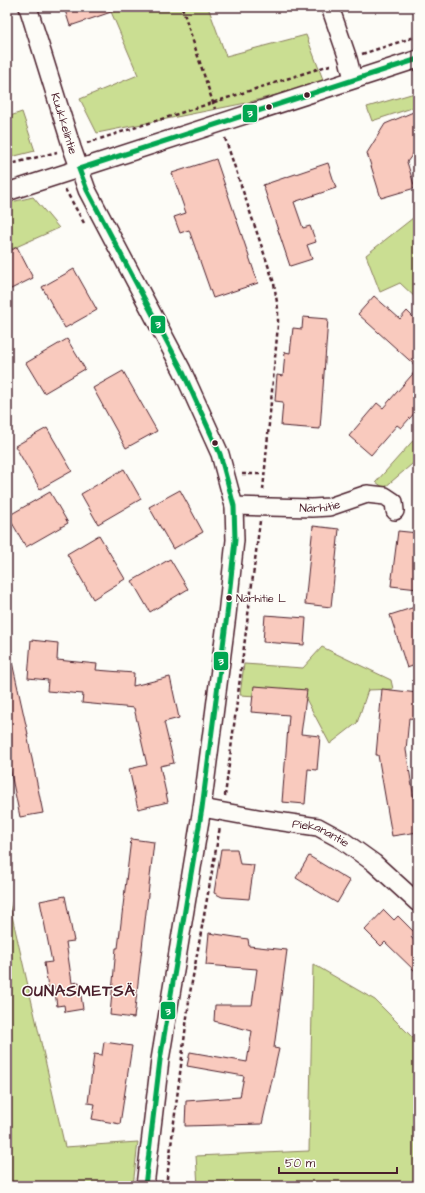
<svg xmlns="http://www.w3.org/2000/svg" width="425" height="1193" font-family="'Architects Daughter',sans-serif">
  <rect width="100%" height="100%" fill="#fdfcf7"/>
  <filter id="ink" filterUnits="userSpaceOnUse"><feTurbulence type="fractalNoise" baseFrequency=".025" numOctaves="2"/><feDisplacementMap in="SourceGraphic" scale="8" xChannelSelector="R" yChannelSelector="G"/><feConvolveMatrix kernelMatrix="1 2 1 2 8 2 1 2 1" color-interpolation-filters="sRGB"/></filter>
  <g filter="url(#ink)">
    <!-- green -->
    <path fill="#cade92" stroke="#8a7e5e" d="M109,7H208L226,56L306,35L324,82L246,103L97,133L80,99L138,75Z
      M418,92V114L415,107L372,121L367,107Z
      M22,112L35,151L7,158V117Z
      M33,197L59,228L7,251V203Z
      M418,214V300L400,283L380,292L366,255Z
      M418,435V459L384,488L376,482Z
      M322,647L391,680L393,689L368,690L357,723L330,744L306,699L240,695L244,664L303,668Z
      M7,894L65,1147L138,1142L133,1186H7Z
      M313,964L375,1000L418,1043V1186H198L196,1156L309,1151Z"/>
    <!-- building -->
    <path fill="#f9cabe" stroke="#4a1f2b" d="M64,7H120V9L70,26Z
      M418,110V147L407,162L415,188L381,198L367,153L385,124Z
      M216,159L258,283L213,298L189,230L180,233L174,217L186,213L172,173Z
      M328,163L336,188L294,202L303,228L310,226L316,242L307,245L312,259L290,266L263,185Z
      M17,247L33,278L7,291V253Z
      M74,269L97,310L65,328L42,287Z
      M374,296L400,319L407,311L418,322V368L358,314Z
      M303,317L328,319L320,429L281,426L283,402L275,401L277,375L283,376L285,352L290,353L293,328L302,329Z
      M67,339L85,369L44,393L26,363Z
      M418,368V409L401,428L397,425L371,455L349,436L377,403L383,408Z
      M123,371L157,431L126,448L93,388Z
      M47,428L72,471L40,489L15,446Z
      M124,469L141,499L98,524L81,494Z
      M180,490L203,532L173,549L149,507Z
      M50,492L68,523L26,547L8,516Z
      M313,526L339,529L331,607L305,604Z
      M398,531L418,533V589L391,586Z
      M99,535L125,579L93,599L67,554Z
      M170,559L188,589L150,612L132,581Z
      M418,606V664L407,668L390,615Z
      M265,615L306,618L304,645L263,642Z
      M31,640L58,643L57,660L97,664L96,670L134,673L133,686L170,677L179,718L164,722L174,763L160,766L168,802L138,809L129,769L147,765L134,708L82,703L83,694L47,691L48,680L28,678Z
      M12,662L28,734H27L43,813L20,817L7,754V663Z
      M254,686L307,690L301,734L320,736L317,770L308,769L305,804L282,802L289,715L251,712Z
      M382,689L418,693L416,719L409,718L406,750L418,823V832L392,836L378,755H376Z
      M131,839L154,842L134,1018L110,1015L116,948H118Z
      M221,849H237L240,864L254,865L249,899L222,897L214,893Z
      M309,856L350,881L337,903L296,878Z
      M65,896L74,941L66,942L72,983L79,982L83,1009L65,1012L64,1005L57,1006L54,986L48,987L44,963L52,962L40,901Z
      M384,910L394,920L398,916L415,933L411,937L418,945V974L385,942L381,946L365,930Z
      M209,933L248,939L249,946L287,950L274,1048L279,1049L262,1124L185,1126L186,1101L240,1097L244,1076L187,1066L190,1052L247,1062L252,1031L214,1021L215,1005H252L257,969L206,965Z
      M104,1042L132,1046L120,1124L92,1119L95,1104L88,1103L94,1054L102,1055Z"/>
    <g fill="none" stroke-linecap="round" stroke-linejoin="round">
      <defs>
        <g id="street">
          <path id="s1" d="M28,7L72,148L87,190L182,370L220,454L234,506L235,540L227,615L202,808L160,1060L145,1186"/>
          <path d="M330,7L348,59L353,79"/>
          <path d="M7,192L418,59"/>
          <path id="s2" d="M234,506L312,508L329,507L367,494L385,496L394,502L395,511"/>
          <path id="s3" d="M202,808L263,819L318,827L342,840L374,863L418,903"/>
        </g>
      </defs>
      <!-- street casing -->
      <use href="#street" stroke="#4a1f2b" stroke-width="20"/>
      <!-- path -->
      <path stroke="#4a1f2b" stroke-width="2.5" stroke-dasharray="4 3" stroke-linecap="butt" d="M182,7L215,109
        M362,54L418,36
        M225,138L274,283L278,309V325L263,490
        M87,143L333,64
        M7,165L57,152
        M65,189L84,223
        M242,474H264
        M225,796L260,521
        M166,1186L190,993L220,827"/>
      <!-- street -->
      <use href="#street" stroke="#fdfcf7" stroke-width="17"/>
      <defs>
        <path id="bus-1" d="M145,1186L160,1060L202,808L227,615L235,540L234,506L220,454L182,370L87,190L79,169L418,59"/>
      </defs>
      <!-- bus-1 casing -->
      <use href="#bus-1" stroke="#fdfcf7" stroke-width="8"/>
      <!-- bus-1 -->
      <use href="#bus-1" stroke="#00a651" stroke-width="5"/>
    </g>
  </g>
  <!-- markers -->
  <g fill="#4a1f2b" stroke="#fdfcf7" stroke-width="1.5">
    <circle cx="307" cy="95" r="3.5"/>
    <circle cx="269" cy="107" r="3.5"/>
    <circle cx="215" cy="443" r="3.5"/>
    <circle cx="229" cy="598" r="3.5"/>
  </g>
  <g text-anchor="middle" stroke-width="3" stroke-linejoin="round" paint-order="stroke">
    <!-- bus labels -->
    <g font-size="11" fill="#4a1f2b" stroke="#fdfcf7" text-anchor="start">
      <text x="236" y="602">Närhitie L</text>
    </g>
    <!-- street labels -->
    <g font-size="12" fill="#4a1f2b" stroke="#fdfcf7">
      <text dy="4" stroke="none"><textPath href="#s1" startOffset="122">Kuukkelintie</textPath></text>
      <text dy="4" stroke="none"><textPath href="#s2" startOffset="86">Närhitie</textPath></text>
      <text dy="4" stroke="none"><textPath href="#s3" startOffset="122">Piekanantie</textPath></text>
    </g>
    <!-- district labels -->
    <g font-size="16" font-weight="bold" letter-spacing="1" fill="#4a1f2b" stroke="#fdfcf7">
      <text x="79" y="996">OUNASMETSÄ</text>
    </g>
  </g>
  <g stroke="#fdfcf7" stroke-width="1.5">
    <rect x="242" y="104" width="16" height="19" rx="4" fill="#00a651"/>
    <rect x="150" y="315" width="16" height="19" rx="4" fill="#00a651"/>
    <rect x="213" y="651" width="16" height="20" rx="4" fill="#00a651"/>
    <rect x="160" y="1001" width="16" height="19" rx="4" fill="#00a651"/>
  </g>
  <g font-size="11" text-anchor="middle" font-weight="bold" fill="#fff">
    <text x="250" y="117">3</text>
    <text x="158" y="328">3</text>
    <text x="221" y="665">3</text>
    <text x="168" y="1015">3</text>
  </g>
  <!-- margin -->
  <rect width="425" height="1193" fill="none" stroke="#fdfcf7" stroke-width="24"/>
  <rect x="12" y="12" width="401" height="1169" fill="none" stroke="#4a1f2b" stroke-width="1.5" filter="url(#ink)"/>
  <!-- scale -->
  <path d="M279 1167v6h118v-6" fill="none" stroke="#4a1f2b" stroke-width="2"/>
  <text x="285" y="1167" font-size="12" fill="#4a1f2b" stroke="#fdfcf7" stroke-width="3" paint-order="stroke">50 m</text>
</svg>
